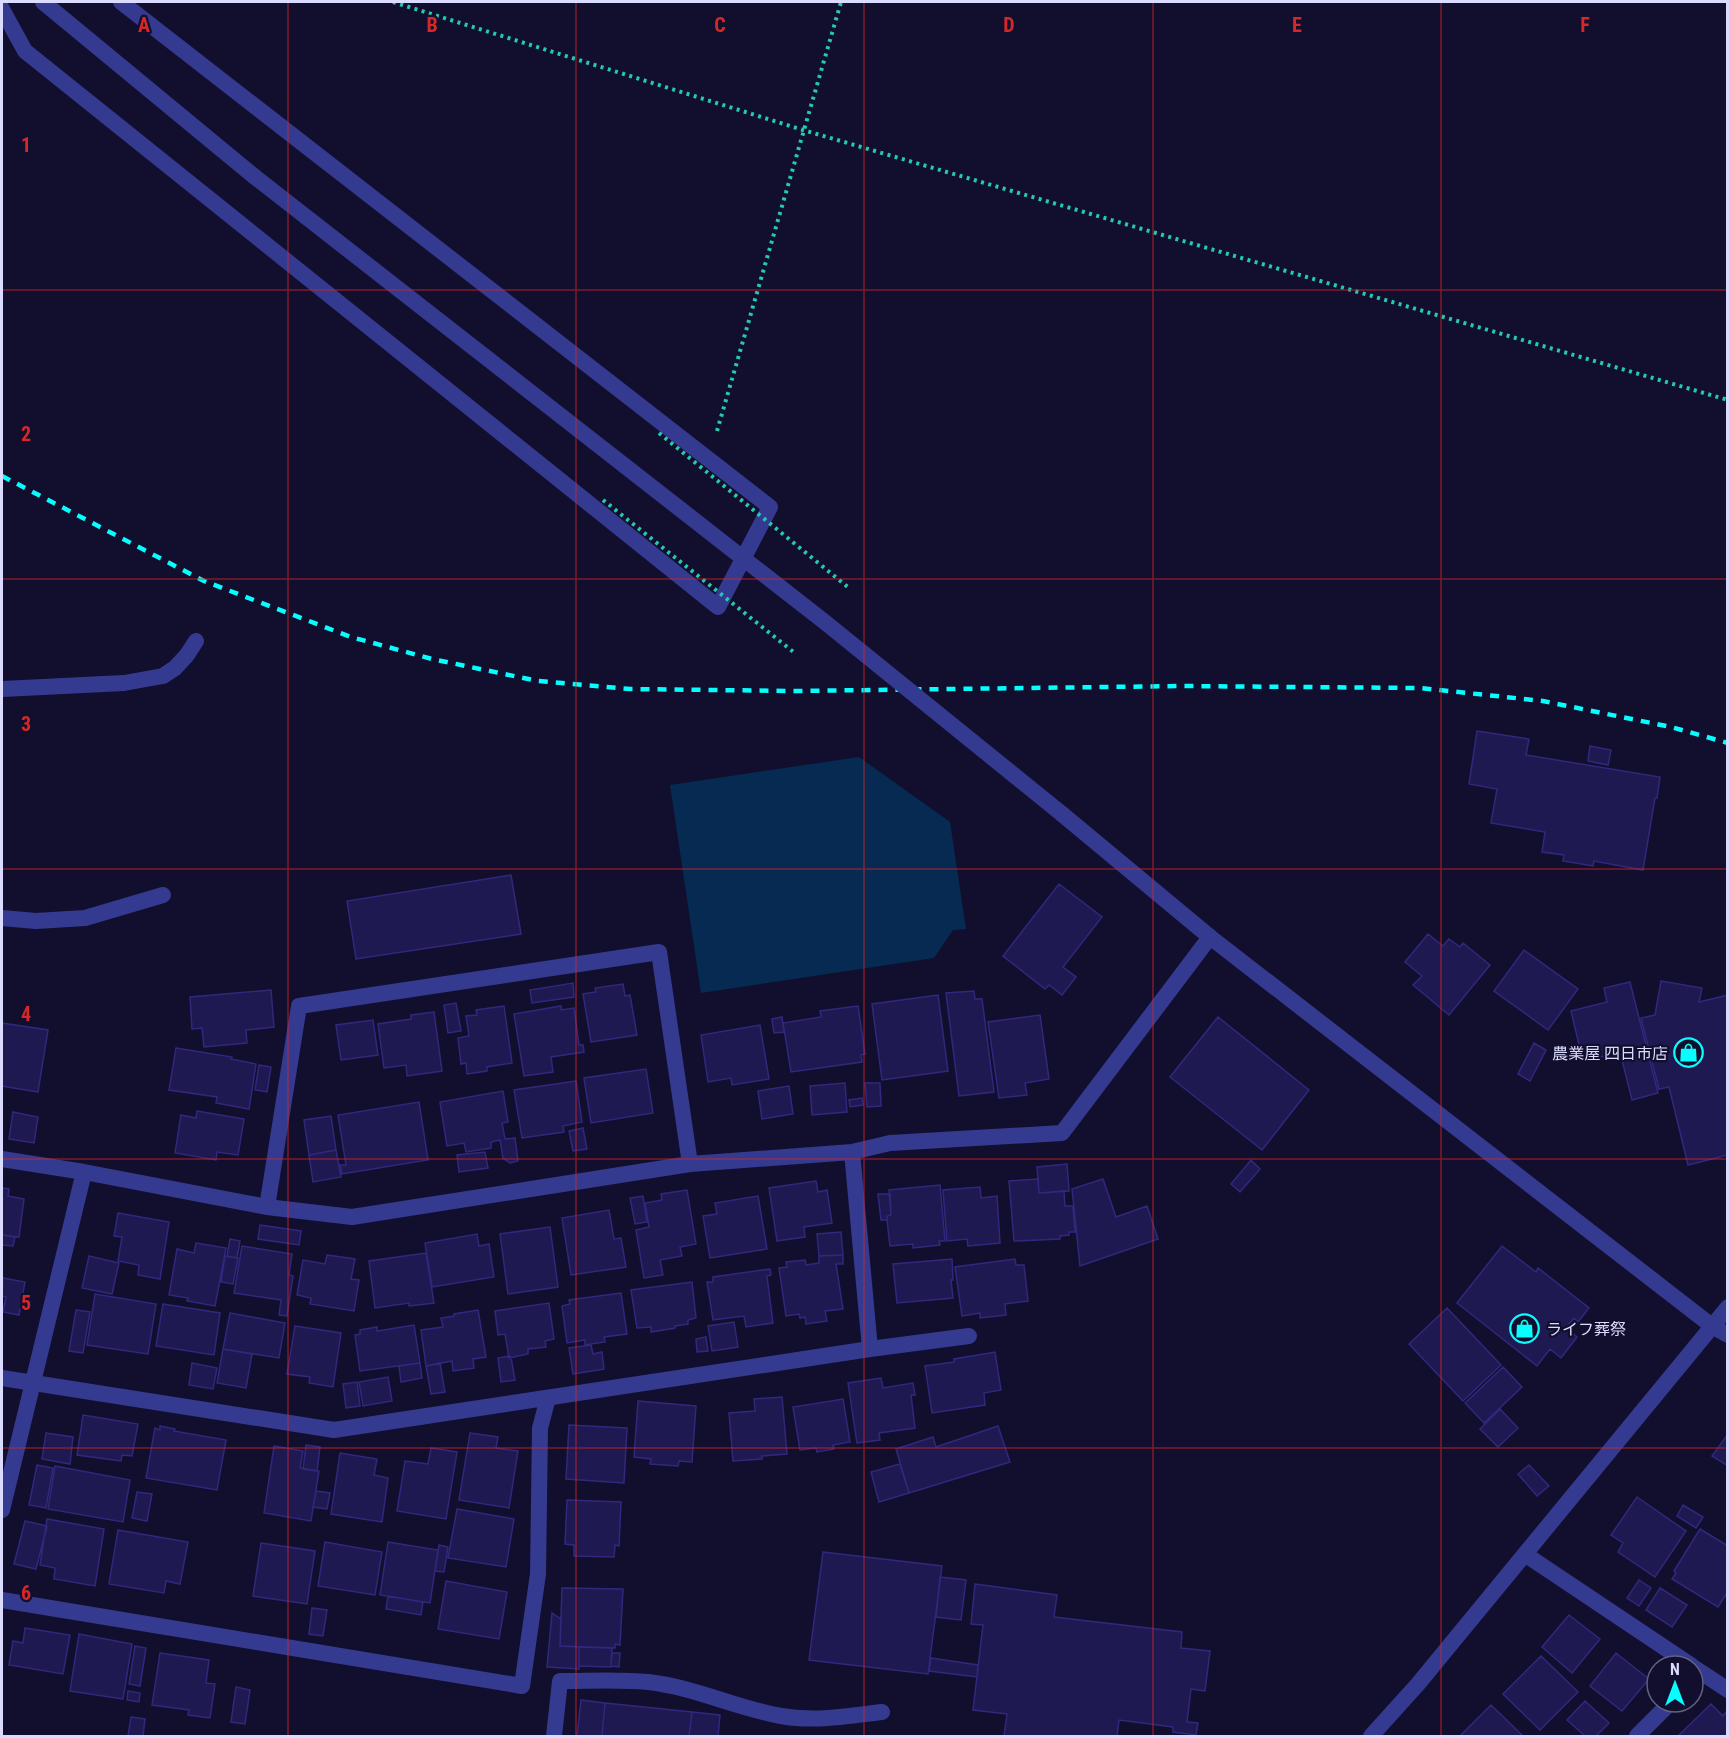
<svg xmlns="http://www.w3.org/2000/svg" width="1729" height="1738" font-family="'Roboto Condensed','Noto Sans JP',sans-serif">
  <rect width="100%" height="100%" fill="#110f2d"/>
  <!-- water -->
  <path fill="#072a53" d="M859,757L950,822L966,929L953,930L934,958L701,993L670,785Z"/>
  <!-- building -->
  <path fill="#1e1950" stroke="#31287e" stroke-width="1.5" d="M1477,731L1529,739L1526,755L1660,777L1657,798H1655L1643,870L1594,861L1593,866L1563,861L1564,855L1542,852L1545,832L1491,823L1497,789L1469,784Z
    M1590,746L1611,750L1608,765L1588,761Z
    M511,875L521,934L356,959L347,901Z
    M1059,884L1102,917L1063,967L1076,977L1062,995L1049,985L1045,989L1003,956Z
    M1428,934L1443,946L1449,939L1460,947L1463,943L1490,965L1449,1015L1413,985L1422,976L1405,962Z
    M1524,950L1578,989L1548,1030L1494,991Z
    M1661,981L1702,988L1699,1002L1728,995V1155L1688,1165L1669,1087L1659,1089L1641,1018L1655,1015Z
    M1630,982L1658,1093L1632,1100L1622,1060L1581,1053L1571,1011L1607,1002L1604,988Z
    M573,983L574,997L532,1003L530,990Z
    M623,984L625,996L630,995L637,1035L591,1042L583,994L596,992L595,988Z
    M271,990L274,1027L246,1030L247,1043L204,1047L202,1028L192,1029L190,997Z
    M974,991L975,999H982L994,1092L959,1096L946,993Z
    M938,995L948,1071L882,1080L872,1004Z
    M456,1003L461,1031L448,1033L444,1005Z
    M504,1006L512,1063L487,1067V1071L467,1074L466,1063L461,1064L458,1038L469,1036L466,1016L477,1015L476,1010Z
    M561,1006V1010L574,1008L579,1045H583L584,1052L551,1057L553,1072L524,1076L514,1014Z
    M858,1006L865,1054L861,1055L862,1062L791,1072L783,1023L821,1017L820,1011Z
    M434,1012L442,1071L407,1076L406,1065L384,1068L378,1024L411,1019V1015Z
    M1040,1015L1049,1079L1025,1083L1027,1095L999,1098L988,1022Z
    M782,1017L784,1032L774,1033L772,1019Z
    M1218,1017L1309,1090L1262,1150L1170,1077Z
    M373,1020L378,1055L341,1060L336,1025Z
    M2,1023L48,1030L38,1092L2,1086Z
    M760,1025L769,1079L732,1085L731,1078L708,1082L701,1035Z
    M1534,1043L1546,1050L1530,1081L1518,1074Z
    M176,1048L232,1057L231,1059L256,1064L249,1109L216,1103L217,1097L169,1090Z
    M259,1065L271,1067L267,1092L255,1090Z
    M646,1069L653,1113L591,1123L584,1078Z
    M576,1081L582,1122L563,1126L564,1132L522,1138L514,1090Z
    M845,1083L847,1112L812,1115L810,1086Z
    M865,1083H880L881,1106L867,1107Z
    M789,1086L793,1114L762,1119L758,1091Z
    M503,1091L508,1122L502,1123L505,1139L515,1138L518,1161L510,1163L503,1158L500,1140L491,1142V1148L466,1152L464,1143L447,1146L440,1102Z
    M862,1098L863,1105L850,1107L849,1100Z
    M419,1102L428,1160L342,1174L340,1165H346L338,1115Z
    M197,1111L244,1119L238,1155L217,1152L216,1160L175,1153L181,1115L196,1118Z
    M13,1112L38,1117L34,1143L9,1139Z
    M331,1116L336,1150L309,1155L304,1120Z
    M583,1128L587,1149L573,1151L569,1131Z
    M336,1150L341,1177L313,1182L309,1155Z
    M485,1152L488,1168L459,1172L457,1155Z
    M1251,1160L1260,1169L1240,1192L1231,1184Z
    M1067,1164L1069,1191L1039,1193L1037,1167Z
    M1038,1179L1039,1193L1064,1191L1065,1206H1073L1075,1232H1069V1235L1060,1236V1239L1014,1241L1009,1181Z
    M1103,1179L1116,1217L1147,1206L1158,1239L1080,1266L1072,1189Z
    M816,1181L818,1192L827,1190L832,1223L804,1227L805,1237L777,1241L769,1188Z
    M940,1185L945,1241H939L940,1245L913,1248V1244L890,1246L887,1220V1216L891,1215L889,1190Z
    M980,1187L981,1198L997,1196L1000,1243L968,1246L967,1239L947,1241L943,1190Z
    M2,1188L9,1189L8,1196L24,1199L19,1237L2,1235Z
    M687,1190L696,1244L680,1247L682,1256L660,1260L663,1275L644,1278L636,1230L649,1227L645,1203L662,1200L661,1194Z
    M878,1194H890L891,1215L887,1216V1220H881Z
    M643,1196L647,1222L635,1224L630,1198Z
    M758,1196L767,1249L710,1258L703,1216L717,1214L715,1203Z
    M609,1210L614,1239L621,1238L626,1267L571,1275L562,1218Z
    M118,1213L169,1222L160,1279L138,1275L139,1265L118,1261L122,1237L114,1236Z
    M260,1225L301,1231L299,1245L258,1239Z
    M550,1227L558,1287L508,1294L500,1234Z
    M841,1232L843,1255L819,1256L817,1234Z
    M477,1234L479,1246L489,1244L494,1277L432,1287L425,1243Z
    M2,1235L15,1237L13,1246L2,1245Z
    M230,1239L240,1241L237,1258L227,1256Z
    M196,1243L226,1248L215,1306L187,1301L188,1298L169,1295L177,1249L194,1253Z
    M242,1246L292,1254L289,1275L293,1276L287,1316L279,1315L281,1300L234,1293Z
    M1502,1246L1536,1272L1538,1268L1589,1308L1578,1322L1574,1318L1566,1328L1577,1337L1561,1358L1550,1349L1537,1366L1457,1303Z
    M426,1253L434,1303L409,1306V1303L375,1308L369,1261Z
    M327,1255L355,1259L351,1279L359,1280L354,1311L310,1304L311,1298L297,1295L303,1260L325,1264Z
    M843,1255V1264H836L843,1309L825,1311L827,1321L806,1324L805,1317L800,1318L799,1314L786,1316L779,1268L787,1267L786,1262L805,1260L806,1265L819,1263V1256Z
    M89,1256L119,1263L112,1294L82,1288Z
    M225,1256L238,1258L233,1284L221,1282Z
    M952,1259L953,1280H951L953,1298L897,1303L893,1264Z
    M1015,1259L1016,1265H1024L1028,1301L1005,1304L1006,1315L980,1318V1313L962,1316L955,1267Z
    M770,1269L771,1275L767,1276L773,1323L746,1327L744,1316L713,1320L707,1282H713V1277Z
    M3,1278L25,1282L19,1315L3,1312L6,1297L2,1296Z
    M692,1282L696,1318L688,1320V1324L675,1326V1328L651,1332V1327L637,1328L631,1290Z
    M621,1293L627,1334L604,1337L605,1342L585,1345V1340L567,1343L562,1306L570,1304L569,1300Z
    M95,1294L156,1304L148,1354L87,1345Z
    M549,1303L554,1339L545,1341L546,1347L528,1349V1354L509,1358L505,1334L498,1335L495,1311Z
    M163,1304L220,1313L214,1355L156,1346Z
    M1447,1308L1501,1365L1463,1401L1409,1344Z
    M76,1310L90,1312L83,1353L69,1351Z
    M478,1310L486,1357L473,1359L474,1368L453,1371L452,1361L426,1366L421,1330L443,1327L441,1318L454,1316V1314Z
    M230,1313L285,1323L279,1358L223,1349Z
    M734,1322L738,1347L712,1351L708,1326Z
    M414,1325L420,1363L360,1371L355,1335L360,1334V1330L377,1327V1331Z
    M295,1326L341,1333L333,1387L309,1383L310,1377L287,1374Z
    M706,1337L708,1351L697,1352L696,1339Z
    M591,1345L593,1354L602,1352L604,1369L573,1374L569,1348Z
    M223,1349L252,1354L246,1388L217,1383Z
    M995,1352L1001,1390L984,1393L985,1405L932,1413L925,1366L954,1362V1359Z
    M509,1356L511,1357L515,1380L501,1382L498,1358Z
    M192,1363L217,1368L213,1389L189,1385Z
    M420,1363L422,1378L401,1382L399,1366Z
    M440,1363L445,1392L431,1394L426,1366Z
    M1503,1367L1522,1387L1484,1423L1465,1403Z
    M388,1377L392,1401L363,1406L359,1382Z
    M881,1378L883,1388L913,1383L915,1395H911L915,1428L879,1433L880,1440L857,1443L848,1383Z
    M357,1382L360,1406L346,1408L343,1384Z
    M782,1397L787,1454L762,1456V1459L733,1461L729,1413L755,1411L754,1399Z
    M843,1399L850,1442L833,1445L834,1449L817,1452L816,1448L800,1450L793,1407Z
    M638,1401L696,1406L692,1462L679,1461L678,1466L650,1464L651,1459L634,1457Z
    M1500,1409L1518,1428L1498,1447L1480,1429Z
    M83,1415L138,1424L132,1456L122,1455L121,1461L77,1455Z
    M569,1425L627,1428L624,1483L566,1479Z
    M160,1426L175,1429L174,1431L226,1440L217,1490L146,1478L155,1428L160,1430Z
    M998,1426L1010,1462L909,1493L896,1449L933,1437L936,1447Z
    M46,1433L73,1437L70,1464L42,1459Z
    M470,1433L498,1437L496,1448L518,1451L509,1508L459,1500Z
    M1728,1434V1466L1712,1456Z
    M306,1445L320,1447L317,1471L303,1469Z
    M274,1446L303,1451L300,1468L319,1471L311,1521L264,1513Z
    M431,1448L457,1452L446,1519L397,1511L405,1461L428,1464Z
    M340,1453L377,1459L374,1475L388,1478L382,1522L331,1514Z
    M900,1464L909,1493L879,1502L871,1472Z
    M37,1465L53,1468L46,1508L29,1505Z
    M1529,1465L1549,1486L1537,1496L1518,1474Z
    M55,1466L130,1480L123,1522L48,1509Z
    M316,1491L330,1493L327,1509L313,1507Z
    M137,1492L152,1494L147,1521L132,1518Z
    M1637,1497L1686,1531L1655,1577L1618,1552L1623,1543L1611,1535Z
    M567,1500L621,1502L619,1546L615,1545L614,1557L574,1556V1545L565,1544Z
    M1683,1505L1703,1517L1696,1528L1677,1516Z
    M457,1509L514,1519L506,1567L448,1558Z
    M47,1519L104,1529L95,1586L54,1579L55,1568L40,1565Z
    M25,1521L47,1526L36,1569L14,1564Z
    M1700,1529L1728,1546V1591L1718,1607L1672,1579L1676,1573L1674,1571Z
    M118,1530L188,1542L180,1584L166,1581L164,1593L109,1584Z
    M325,1542L382,1552L375,1595L318,1586Z
    M388,1542L438,1550L430,1603L380,1595Z
    M261,1543L315,1551L307,1604L253,1596Z
    M439,1545L448,1547L444,1572L435,1571Z
    M823,1552L942,1566L928,1674L809,1660Z
    M940,1577L966,1580L961,1620L936,1617Z
    M1639,1580L1651,1588L1639,1606L1627,1598Z
    M446,1581L507,1592L499,1639L438,1629Z
    M975,1584L1057,1595L1054,1617L1182,1632L1181,1648L1210,1651L1205,1691L1191,1689L1187,1722L1198,1723L1196,1735L1173,1732V1727L1119,1720L1117,1736H1004L1007,1714L973,1710L983,1625L971,1624Z
    M562,1588L623,1589L620,1645L615,1644V1648L560,1646Z
    M1660,1588L1687,1605L1672,1627L1646,1610Z
    M388,1596L423,1602L421,1615L386,1609Z
    M312,1608L327,1610L323,1636L309,1634Z
    M552,1613L561,1619L560,1646L579,1647V1669L547,1667Z
    M1569,1615L1600,1639L1572,1673L1542,1647Z
    M25,1628L70,1635L63,1674L9,1665L13,1641L23,1643Z
    M79,1634L132,1644L123,1699L70,1691Z
    M135,1646L146,1648L140,1686L129,1684Z
    M579,1647L612,1648L611,1667L579,1666Z
    M160,1653L209,1660L206,1683L215,1684L210,1718L188,1715L189,1710L152,1705Z
    M612,1653H620L619,1667L611,1666Z
    M1616,1653L1649,1679L1622,1711L1590,1686Z
    M1541,1656L1578,1692L1540,1730L1503,1694Z
    M931,1658L978,1665L977,1677L929,1671Z
    M236,1687L250,1690L245,1724L231,1722Z
    M128,1691L140,1693L139,1702L127,1700Z
    M581,1700L605,1703L602,1736H577Z
    M1585,1701L1609,1723L1596,1736H1585L1567,1720Z
    M605,1703L692,1712L689,1736H602Z
    M1711,1704L1723,1716L1726,1712L1728,1713V1736H1678Z
    M1491,1705L1523,1736H1460Z
    M692,1712L720,1715L718,1736H689Z
    M131,1717L145,1719L143,1736H128Z"/>
  <g fill="none" stroke-linecap="round" stroke-linejoin="round">
    <!-- path -->
    <path stroke="#24cab0" stroke-width="4" stroke-dasharray="3 4.5" stroke-linecap="butt" d="M393,2L803,130L1728,400
      M717,431L841,2"/>
    <!-- minor -->
    <path stroke="#353a91" stroke-width="16" d="M2,9L25,51L718,607L770,507L121,2
      M2,689L124,683L163,676L175,668L187,655L196,641
      M2,918L36,921L85,918L163,895
      M2,1159L84,1172L267,1207L352,1217L690,1164L852,1152L890,1143L1062,1133L1210,937
      M267,1207L299,1006L659,952L690,1164
      M870,1349L969,1336
      M2,1378L334,1430L870,1349L852,1152
      M2,1510L84,1172
      M1526,1555L1692,1666
      M2,1600L522,1686L538,1574L540,1428L548,1398
      M1693,1667L1728,1690
      M554,1736L560,1681C589,1681 619,1679 648,1682C694,1687 736,1708 781,1716C815,1722 848,1716 882,1712
      M1371,1736L1418,1684L1728,1307
      M1637,1736L1671,1702"/>
    <!-- tertiary -->
    <path stroke="#353a91" stroke-width="16" d="M43,2L255,177
      M1062,814L1210,937L1712,1326L1728,1335"/>
    <!-- rail -->
    <path stroke="#07feff" stroke-width="4.5" stroke-dasharray="9 8" stroke-linecap="butt" d="M2,476L204,581L351,637L432,659L538,681L630,689L794,691L1182,686L1420,688L1543,701L1671,727L1728,743"/>
    <!-- path-bridge -->
    <path stroke="#24cab0" stroke-width="4" stroke-dasharray="3 4.5" stroke-linecap="butt" d="M659,433L849,588
      M603,500L796,654"/>
    <!-- tertiary-bridge -->
    <path stroke="#353a91" stroke-width="16" d="M255,177L826,623L1062,814"/>
  </g>
  <!-- grid -->
  <path fill="none" stroke="#d62828" stroke-width="1.5" stroke-opacity="0.55" d="M288,2V1736M576,2V1736M864,2V1736M1153,2V1736M1441,2V1736M2,290H1728M2,579H1728M2,869H1728M2,1159H1728M2,1448H1728"/>
  <!-- icons -->
  <defs>
    <symbol id="shop-ring" viewBox="-11 -11 22 22"><circle r="9.5" fill="#110f2d" stroke="#07feff" stroke-width="1.5"/><path d="M-5-2.5h2.3a2.7 3.5 0 0 1 5.4 0H5L5.5 6h-11ZM-1.5-2.5h3a1.5 2.3 0 0 0-3 0Z" fill="#07feff"/></symbol>
  </defs>
  <g fill-rule="evenodd">
    <use href="#shop-ring" x="1672" y="1036" width="33" height="33"/>
    <use href="#shop-ring" x="1508" y="1312" width="33" height="33"/>
  </g>
  <g text-anchor="middle" stroke-width="4.5" stroke-linejoin="round" paint-order="stroke">
    <!-- poi labels -->
    <g font-size="16" fill="#dbdbff" stroke="#110f2d" text-anchor="end">
      <text x="1668" y="1059">農業屋 四日市店</text>
      <text x="1546" y="1335" text-anchor="start">ライフ葬祭</text>
    </g>
  </g>
  <g font-size="20" text-anchor="middle" font-weight="bold" fill="#d62828" stroke="#110f2d" stroke-width="4.5" stroke-linejoin="round" paint-order="stroke">
    <text x="144" y="32">A</text>
    <text x="432" y="32">B</text>
    <text x="720" y="32">C</text>
    <text x="1009" y="32">D</text>
    <text x="1297" y="32">E</text>
    <text x="1585" y="32">F</text>
    <text x="26" y="152">1</text>
    <text x="26" y="441">2</text>
    <text x="26" y="731">3</text>
    <text x="26" y="1021">4</text>
    <text x="26" y="1310">5</text>
    <text x="26" y="1600">6</text>
  </g>
  <!-- border -->
  <rect width="1729" height="1738" fill="none" stroke="#dbdbff" stroke-width="6"/>
  <!-- north arrow -->
  <g transform="translate(1675 1684)"><circle r="28" fill="#110f2d" stroke="#626181" stroke-width="1.5"/>
  <path d="M0-4.5L10 22L0 15L-10 22Z" fill="#07feff"/>
  <text y="-9" font-size="16" font-weight="bold" text-anchor="middle" fill="#dbdbff">N</text>
  </g>
</svg>
